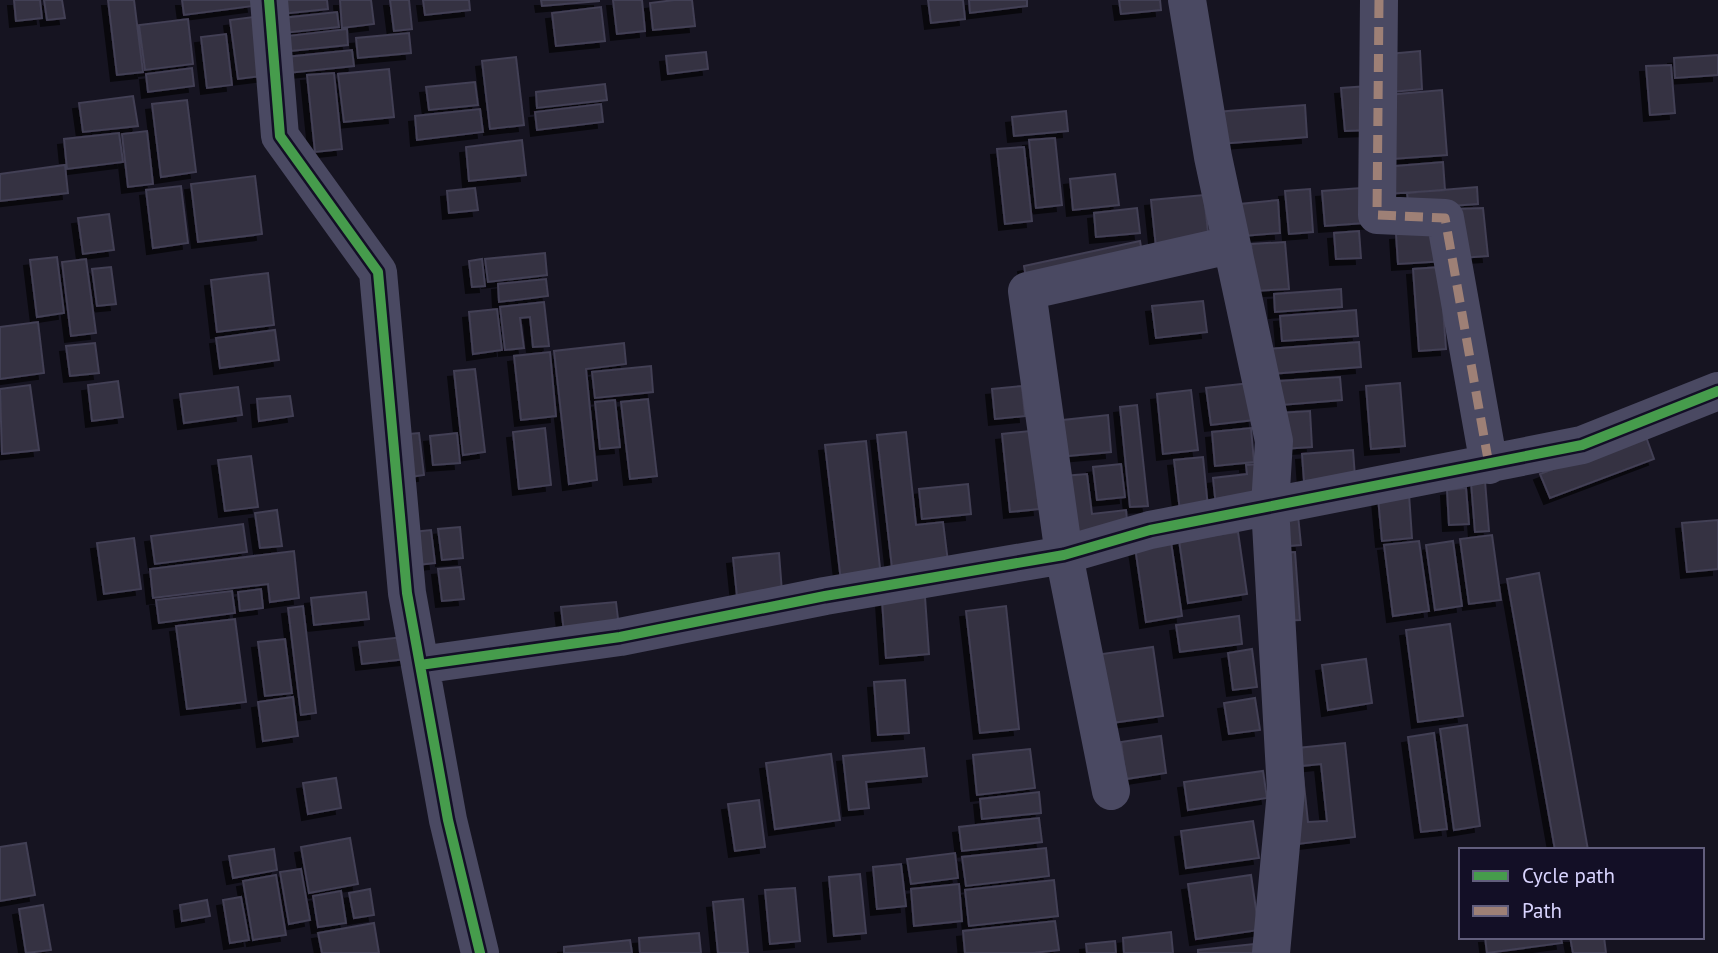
<svg xmlns="http://www.w3.org/2000/svg" width="1718" height="953" font-family="'PT Sans',sans-serif">
  <defs>
    <filter id="shadow"><feDropShadow dx="-6" dy="6" stdDeviation="0" flood-color="#0009"/></filter>
  </defs>
  <rect width="100%" height="100%" fill="#161421"/>
  <!-- building -->
  <path fill="#343243" stroke="#433f54" stroke-width="2" fill-rule="evenodd" filter="url(#shadow)" d="M14,0H40L42,18L16,21Z
    M44,0H62L65,18L47,20Z
    M108,0H134L143,72L117,75Z
    M182,0H252L253,6L184,15Z
    M279,0H327L328,9L281,14Z
    M340,0H371L374,24L342,28Z
    M390,0H409L412,29L394,31Z
    M423,0H469L470,10L425,15Z
    M541,0H599V1L542,6Z
    M613,0H642L645,31L617,34Z
    M674,0H692L695,26L653,30L650,3Z
    M928,0H963L965,19L931,23Z
    M969,0H1027V6L970,13Z
    M1119,0H1160L1161,10L1121,14Z
    M601,7L605,41L556,46L552,13Z
    M337,12L339,27L283,33L282,18Z
    M261,16L269,75L238,79L230,20Z
    M188,19L193,64L145,70L139,25Z
    M347,29L348,45L281,52L279,37Z
    M409,33L411,53L358,58L356,38Z
    M226,34L232,85L207,88L201,37Z
    M352,50L354,66L288,73L286,57Z
    M1420,51L1422,89L1392,92L1389,54Z
    M706,52L708,69L668,74L666,56Z
    M1718,55V75L1675,78L1674,58Z
    M516,57L524,125L490,129L482,61Z
    M1671,65L1675,113L1650,115L1646,66Z
    M192,68L194,86L148,92L146,74Z
    M389,69L394,117L344,122L338,74Z
    M334,73L342,149L315,152L307,75Z
    M475,82L478,105L429,110L426,87Z
    M605,84L607,100L537,108L536,92Z
    M1368,86L1371,130L1345,131L1341,88Z
    M1442,90L1447,155L1392,159L1387,95Z
    M133,96L138,126L83,132L79,103Z
    M187,100L196,172L161,177L152,104Z
    M601,104L603,122L537,130L535,112Z
    M1305,105L1307,137L1219,144L1216,112Z
    M480,109L483,132L417,140L415,116Z
    M1066,111L1068,131L1014,136L1012,117Z
    M147,131L153,184L128,187L122,134Z
    M119,133L123,162L67,169L64,139Z
    M1055,138L1062,205L1036,208L1029,140Z
    M522,140L526,175L469,181L466,147Z
    M1024,147L1032,221L1005,224L997,149Z
    M1443,162L1445,190L1386,194L1384,167Z
    M65,165L68,193L0,201V174Z
    M1115,174L1119,205L1073,210L1070,179Z
    M255,176L262,234L198,242L191,184Z
    M181,186L188,243L153,248L146,190Z
    M1375,187L1378,222L1325,226L1322,191Z
    M1477,187L1478,204L1409,209L1407,193Z
    M475,188L478,210L449,213L447,191Z
    M1310,189L1313,232L1289,234L1285,191Z
    M1204,195L1209,241L1156,247L1151,200Z
    M1278,200L1280,233L1243,236L1240,204Z
    M1137,208L1140,233L1096,237L1094,213Z
    M1483,208L1488,256L1460,258L1456,209Z
    M109,214L114,250L83,254L78,218Z
    M1359,231L1361,258L1336,259L1334,233Z
    M1444,231L1446,261L1398,264L1396,234Z
    M1140,241L1143,259L1027,283L1024,266Z
    M1285,242L1289,289L1255,291L1251,244Z
    M545,253L547,275L488,282L485,259Z
    M57,257L64,313L37,317L30,260Z
    M86,259L96,333L71,336L62,262Z
    M482,259L485,286L472,287L469,261Z
    M111,267L116,304L97,306L92,269Z
    M1440,267L1446,349L1419,351L1413,269Z
    M268,273L274,325L217,332L211,280Z
    M546,279L548,296L499,302L498,284Z
    M1341,289L1342,307L1275,312L1274,294Z
    M1203,301L1207,332L1156,338L1152,306Z
    M544,302L549,346L533,347L530,317L520,318L524,348L505,350L500,307Z
    M497,309L502,350L473,354L469,312Z
    M1356,310L1358,336L1282,341L1280,316Z
    M38,322L44,373L0,379V327Z
    M275,330L279,360L220,368L216,338Z
    M1359,342L1361,367L1270,374L1268,349Z
    M95,343L99,373L70,376L66,346Z
    M624,343L626,364L586,369L597,480L569,484L554,351Z
    M550,352L556,416L521,420L514,356Z
    M651,366L653,392L595,398L592,372Z
    M475,369L485,452L463,455L454,371Z
    M1340,377L1342,400L1281,405L1279,381Z
    M118,381L123,417L92,421L88,385Z
    M1250,383L1254,420L1211,425L1206,388Z
    M1400,383L1405,446L1371,449L1366,386Z
    M30,385L39,450L2,454L0,389Z
    M1022,386L1025,416L995,419L992,389Z
    M238,387L242,415L184,423L180,394Z
    M1191,390L1198,450L1163,454L1157,394Z
    M290,396L293,416L259,421L257,399Z
    M648,399L657,476L630,479L621,402Z
    M615,400L620,447L600,449L595,402Z
    M1137,405L1148,506L1130,507L1120,407Z
    M1310,411L1312,447L1282,449L1278,413Z
    M1108,415L1111,452L1058,457L1054,421Z
    M545,428L551,485L519,489L513,432Z
    M1251,428L1254,462L1215,466L1212,432Z
    M1030,431L1039,509L1010,512L1002,434Z
    M906,432L916,525L943,522L948,562L892,568L877,435Z
    M419,433L424,475L403,478L398,435Z
    M457,433L460,463L433,465L430,436Z
    M1645,434L1654,459L1550,498L1540,474Z
    M866,441L881,577L841,581L825,445Z
    M1353,450L1355,477L1304,481L1302,454Z
    M251,456L258,507L225,511L218,460Z
    M1203,457L1208,508L1180,511L1174,460Z
    M1121,464L1125,497L1097,500L1093,467Z
    M1262,464L1266,501L1216,506L1213,478L1247,474L1246,465Z
    M1087,474L1092,514L1126,510L1128,530L1070,537L1063,476Z
    M1485,481L1489,531L1475,532L1471,482Z
    M968,484L971,514L922,519L919,489Z
    M1466,488L1469,524L1449,525L1447,490Z
    M1409,494L1412,538L1382,541L1378,497Z
    M277,510L282,546L260,548L255,513Z
    M1298,515L1301,545L1277,547L1275,517Z
    M1718,520V569L1687,572L1682,523Z
    M243,524L247,552L155,564L151,536Z
    M460,527L463,558L442,560L438,529Z
    M431,530L435,563L417,565L413,532Z
    M1238,532L1247,594L1188,603L1179,540Z
    M1492,535L1501,600L1469,604L1460,539Z
    M134,538L141,589L104,594L97,543Z
    M1419,541L1429,611L1393,616L1384,545Z
    M1453,541L1462,606L1435,610L1426,545Z
    M1171,542L1182,616L1146,622L1135,547Z
    M294,551L299,598L270,602L268,584L153,598L150,569Z
    M1295,552L1300,620L1279,621L1274,553Z
    M779,553L782,592L737,596L733,558Z
    M460,567L464,599L442,601L438,569Z
    M1539,573L1588,850H1555L1507,579Z
    M261,589L263,608L240,611L238,592Z
    M232,591L235,613L159,623L156,600Z
    M366,592L369,619L314,625L311,598Z
    M925,597L929,654L886,658L882,600Z
    M616,602L619,627L564,632L561,607Z
    M303,606L316,713L301,715L288,608Z
    M1006,606L1019,729L980,733L966,611Z
    M1239,616L1242,644L1180,652L1176,625Z
    M235,619L246,702L187,709L176,626Z
    M1450,624L1463,716L1418,722L1406,630Z
    M403,637L406,659L362,664L359,642Z
    M285,639L292,693L265,696L258,642Z
    M1153,647L1163,716L1104,724L1095,655Z
    M1252,649L1257,687L1233,690L1228,653Z
    M1366,659L1372,703L1328,710L1322,665Z
    M905,680L909,733L878,735L874,682Z
    M293,697L298,736L263,741L258,702Z
    M1255,698L1260,730L1229,734L1224,703Z
    M1467,725L1480,826L1454,830L1440,729Z
    M1434,733L1447,829L1421,832L1408,737Z
    M1161,736L1166,773L1126,779L1121,742Z
    M1345,743L1355,837L1298,844L1288,749ZM1321,764L1327,821L1308,822L1302,766Z
    M924,748L927,776L866,782L869,808L849,810L843,756Z
    M1030,749L1035,788L977,795L973,755Z
    M831,754L840,820L775,829L766,763Z
    M1263,771L1267,798L1188,810L1184,782Z
    M336,778L341,808L308,814L303,783Z
    M1039,792L1041,813L982,819L980,799Z
    M759,800L765,847L735,851L728,804Z
    M1039,818L1042,842L962,851L959,827Z
    M1253,821L1259,858L1186,868L1181,831Z
    M350,838L358,884L309,893L301,847Z
    M26,843L35,895L0,901V847Z
    M1046,848L1049,876L966,886L962,857Z
    M274,849L277,870L233,878L229,856Z
    M955,853L958,878L911,884L907,859Z
    M901,864L906,906L877,909L873,867Z
    M301,869L310,920L289,924L280,872Z
    M860,874L866,933L834,936L829,877Z
    M276,875L286,935L253,940L243,881Z
    M1251,875L1259,930L1196,939L1188,884Z
    M1054,880L1058,916L969,926L965,890Z
    M959,884L962,921L914,926L911,889Z
    M795,888L800,941L770,944L765,890Z
    M370,889L374,915L354,918L349,893Z
    M341,891L346,923L318,927L313,896Z
    M241,897L249,940L230,943L223,900Z
    M743,899L748,953H718L713,902Z
    M207,900L210,916L182,921L180,905Z
    M43,905L51,950L26,953L19,909Z
    M1055,921L1059,950L1033,953H965L963,931Z
    M374,923L379,953H322L318,933Z
    M1171,932L1173,953H1124L1123,938Z
    M699,933L701,953H640L639,938Z
    M1485,937H1561L1562,943L1487,953Z
    M1570,937H1604L1606,953H1573Z
    M630,940L632,953H564V947Z
    M1115,941L1116,953H1087L1086,944Z
    M1254,944L1255,953H1198V950Z"/>
  <g fill="none" stroke-linecap="round" stroke-linejoin="round">
    <!-- minor -->
    <path stroke="#4a4962" stroke-width="38" d="M269,0L280,136L378,272L407,593L448,820L480,953
      M1187,0L1213,157L1274,441L1270,506L1286,791L1271,953
      M1379,0L1377,215L1445,218L1489,465
      M420,665L620,637L825,596L1064,555L1150,530L1582,445L1718,391
      M1111,791L1064,555L1027,291L1230,245"/>
    <!-- quiet -->
    <path stroke="#9e8076" stroke-width="9" stroke-dasharray="18 9" stroke-linecap="butt" d="M1379,0L1377,215L1445,218L1489,465"/>
    <defs>
      <path id="cycleway" d="M269,0L280,136L378,272L407,593L448,820L480,953
        M420,665L620,637L825,596L1064,555L1150,530L1582,445L1718,391"/>
    </defs>
    <!-- cycleway casing -->
    <use href="#cycleway" stroke="#130f26" stroke-width="15"/>
    <!-- cycleway -->
    <use href="#cycleway" stroke="#469c4c" stroke-width="10"/>
  </g>
  <!-- legend -->
  <rect x="1459" y="848" width="245" height="91" fill="#130f26" stroke="#625e7d" stroke-width="2"/>
  <rect x="1473" y="871" width="35" height="10" fill="#469c4c" stroke="#625e7d" stroke-width="2"/>
  <text x="1522" y="883" font-size="21" fill="#d9d4ff">Cycle path</text>
  <rect x="1473" y="906" width="35" height="10" fill="#9e8076" stroke="#625e7d" stroke-width="2"/>
  <text x="1522" y="918" font-size="21" fill="#d9d4ff">Path</text>
</svg>
